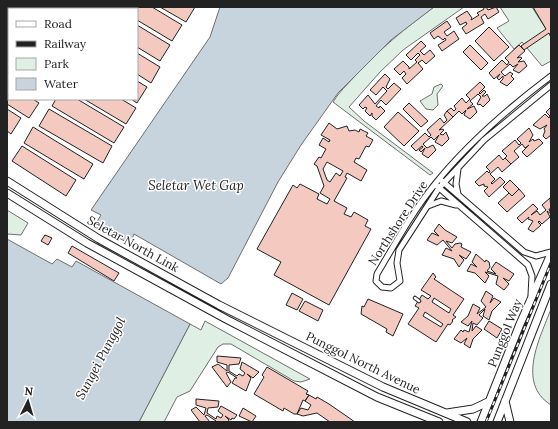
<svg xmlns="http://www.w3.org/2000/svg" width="558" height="429" font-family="Lora,serif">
  <rect width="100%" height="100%" fill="#fff"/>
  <!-- green -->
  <path fill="#e0efe3" stroke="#6f6f6f" d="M434,7H464L403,50L380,72L349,107L364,121L433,173L430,175L333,102C339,92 347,85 355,76C379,50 405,28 434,7Z
    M500,7H532L551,37V61L542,66L522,42L514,49L497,28L509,21Z
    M441,84L443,86L437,94L438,105L433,110L426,109L420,101L432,94L434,87Z
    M7,210L28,223L21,235L7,234Z
    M551,309V405C516,383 540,338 551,309Z
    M205,321L310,379L301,382L294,381L231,344H223L218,347L190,391L177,397L164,422H139L190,324L201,330Z"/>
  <!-- water -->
  <path fill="#c7d3dd" stroke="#6f6f6f" d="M220,7H434L391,40L338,93L301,145L278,182L228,278L221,284L134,234L130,244L95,225L101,215L91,210L210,37Z
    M7,239L52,264L57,259L72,267L76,261L190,324L139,422H7Z"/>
  <!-- building -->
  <path fill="#f3c9c0" stroke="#222" fill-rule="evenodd" d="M67,7H100L99,9H66Z
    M116,7H152L182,25L172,41L137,20V9H119Z
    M160,7H195L186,22Z
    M483,7H486L488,10L496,7L499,12L488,19L485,14L481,17L484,23L466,34L462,28L467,24L466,22L460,25L456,18L467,11L472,18L471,20L479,15L477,13L484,9Z
    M533,7H551V37L549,33L524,50L521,46L546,29Z
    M447,21L451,27L444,32L447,36L454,31L459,39L442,51L438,45L446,40L445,38L443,40L438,36L434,39L430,33Z
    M137,25L170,45L160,61L137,47Z
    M489,27L509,47L494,61L475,41Z
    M421,41L426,46L420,51L424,55L430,50L435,56L426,64L422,60L418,63L423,69L407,84L402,78L406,74L404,71L400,75L394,69L403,61L409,67V69L417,62L415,60L420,55L418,53L411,60L406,55Z
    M470,45L488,63L481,70L463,52Z
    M519,45L525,51L517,58L520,57L522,58L518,62L524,61L527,66L519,73L513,70L518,64L513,67L510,64L501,72L505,76L510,72L513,74L511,76L514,79L507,86L500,82L503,79V76L499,80L497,78L500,74L494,79L489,73L502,60L507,65L509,62L505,58Z
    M137,53L160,67L151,83L137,74Z
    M385,74L390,79L386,87L388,89L394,83L401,89L386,105L381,100L376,106L379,108L380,106L385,111L376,120L372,116V113L370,116L365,111L367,108L365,107L363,109L359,105L368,95L375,104L387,91L383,87L376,95L370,90Z
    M137,81L147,87L137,103L131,99H137Z
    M480,82L485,87L479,93L480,94L484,90L486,92L482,96H485L487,94L490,100L483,107L480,104L479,105L477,104L481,97L478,94L470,101L473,104L467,109L474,106L477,112L470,119L464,115L466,110L462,114L459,111L453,117L447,111L451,108L454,111L456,109L454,106L462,98L466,103L470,99L466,95Z
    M7,83L9,84V99H33L39,103L29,118L7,104Z
    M56,99H77L124,127L114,143L52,106Z
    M84,99H121L136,108L126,124Z
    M409,103L428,121L421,127L403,109Z
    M551,107V135L546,139L543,136L545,131L544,129L547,125L540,129L533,125L545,114L549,118L550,116L546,112Z
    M7,109L21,118L11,134L7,131Z
    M49,109L112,146L103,163L39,126Z
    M447,111L453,117L439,130L442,129L444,130L440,134L443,135L446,132L449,139L442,146L435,142L439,135L434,140L431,137L423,144L427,148L433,145L436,150L428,158L422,154L425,148L421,152L419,150L423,147L422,146L416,151L411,146L425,133L429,137L431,135L427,130L440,118L444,123L447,120L444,115Z
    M398,112L419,131L404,146L384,127Z
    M329,123L337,129L347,126L349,131L355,130L359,132L360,129L368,133L366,136L373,140L369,147L366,146L359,159L356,158L354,162L367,170L361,181L347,173L345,177L347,178L334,201L347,208L344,214L351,217L354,212L368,220L365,226L371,229L329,305L274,275L281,262L257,249L293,185L297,188L300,184L319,194L317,199L327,204L330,199L320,193L324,186L317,166L314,164L319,157L321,158L326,149L319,145L323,138L329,142L330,140L321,135ZM327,162L343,171L340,176L336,173L330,182L327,180L323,169Z
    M33,127L93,164L84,179L24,143Z
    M529,128L533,135L529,142L533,139L534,141L539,139L543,143L527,157L522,152L529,145L525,148L522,144L514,151L519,157L511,164L505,158L507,156L502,151L515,140L519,145L521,143L517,139Z
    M22,146L76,180L66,196L12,161Z
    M499,155L503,160L505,158L511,164L502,172L498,167L490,174L495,179L491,183L492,184L500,177L505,182L489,197L484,191L488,187L484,186V184L479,186L475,182L487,171L489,173L490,171L486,167Z
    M510,180L519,189L512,196L503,187Z
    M519,189L525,196L507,212L498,203L509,193L512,196Z
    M550,198L551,209H549L551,214L547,211L550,217L542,224L539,221L538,222L541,225L533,232L528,229L533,221L528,219L529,217L522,223L517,218L533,204L538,209L531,215L537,211L540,215L546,210L542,205Z
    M439,224L445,230L457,237L452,243L446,241L452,248L455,244L460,243L462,244L461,247L471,252L466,259L459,255L464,260L459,267L454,259L442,255L446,248L452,251L443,240L437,245L427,240L432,233L439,236L434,231Z
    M45,235L52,238L48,245L41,241Z
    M72,246L119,273L114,281L68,253Z
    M476,254L485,262L486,260L489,262L490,267L487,271L496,274L491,269L496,262L514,274L509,281L503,278L509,284L504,290L496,284L498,276L485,272L489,276L485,283L475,273L467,271L471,264L477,267L472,262Z
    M433,273L436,277L434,279L464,299L453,315L456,317L452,320L453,321L450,325L448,324L436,342L408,324L419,308L415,306L422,295L428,299L431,296L421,290ZM434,298L451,309L449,313L432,302ZM425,312L443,324L441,327L423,316Z
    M486,291L493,296L490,303L494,298L501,302L492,311L489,320L483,316L485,309L479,315L483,318L477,325L473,323L472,331L476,326L482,330L473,339L470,348L464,344L467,338L461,343L454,339L461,330L463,332L464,330L469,332L472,321L468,326L461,322L468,316L473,304L480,308L477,314L486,307L481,301Z
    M292,293L303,299L297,310L286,305Z
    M368,299L403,314L393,336L386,332L387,329L361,314L362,306L364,307Z
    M305,301L323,310L318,321L299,311Z
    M489,321L502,329L497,338L484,329Z
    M217,356L241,358L239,364L229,365V371L237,376L239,374L243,376L245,373L240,369L242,362L259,372L253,378L247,374L251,378L246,391L232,383L235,378H237L228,372L226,373L231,382L227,387L212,367L218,364L227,371V365L217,362Z
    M267,367L308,391L306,394L309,395L305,401L303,400L297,414H294L284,408L283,411L254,394L264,377L262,375Z
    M309,395L316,399L317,397L329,404L355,422H330L317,413L303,416L297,414L301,408L308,410L311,405L305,401Z
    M196,399L219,401L218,407L208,408L207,413L216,419L217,416L221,418L223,415L218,411L221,406L237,415L234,419L232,418L231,420L225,416L229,420L228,422H213L216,421L207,415L205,416L210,422H200L191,410L196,407L204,415L206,408L196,405Z
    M243,408L256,416L252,422L239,416Z"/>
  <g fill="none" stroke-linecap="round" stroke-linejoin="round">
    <defs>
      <path id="service" d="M59,9L61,7
        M7,10L10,7
        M7,60L9,62
        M415,298L419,301"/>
      <path id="minor" d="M551,76C510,107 467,144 435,184C412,212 395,244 377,274L376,281L382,287L391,288L400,281L397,263L399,250L439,188L484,140L551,85
        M442,181L524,252L536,256L551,252
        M437,186L528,265L532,276L531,295
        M458,194L456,184L458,169
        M428,206L441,201L456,205"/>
      <path id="secondary" d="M7,181L99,239L219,305L383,387L467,422
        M7,193L87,243L226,319L377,397L439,422
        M505,401L510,422
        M447,413L473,409L490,401
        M481,422L520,324L551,254
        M497,422L551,284"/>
    </defs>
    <!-- service casing -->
    <use href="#service" stroke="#222" stroke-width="4.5"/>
    <!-- minor casing -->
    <use href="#minor" stroke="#222" stroke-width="7"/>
    <!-- secondary casing -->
    <use href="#secondary" stroke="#222" stroke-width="9"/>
    <!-- service -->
    <use href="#service" stroke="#fff" stroke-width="2.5"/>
    <!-- minor -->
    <use href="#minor" stroke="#fff" stroke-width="5"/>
    <!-- secondary -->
    <use href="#secondary" stroke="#fff" stroke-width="7"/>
    <defs>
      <path id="rail" d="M486,422L551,263"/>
    </defs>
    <!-- rail casing -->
    <use href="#rail" stroke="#222" stroke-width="3"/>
    <!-- rail -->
    <use href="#rail" stroke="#fff" stroke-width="1.5" stroke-dasharray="4.5" stroke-linecap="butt"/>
  </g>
  <g text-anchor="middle" stroke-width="3" stroke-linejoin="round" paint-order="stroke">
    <!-- street labels -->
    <g font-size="12" fill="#222" stroke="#fff">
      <text transform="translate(398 223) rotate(-57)" y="4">Northshore Drive</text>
      <text transform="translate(133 244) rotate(29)" y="4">Seletar North Link</text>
      <text transform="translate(505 333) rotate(-68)" y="4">Punggol Way</text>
      <text transform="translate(363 363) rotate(26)" y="4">Punggol North Avenue</text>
    </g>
    <!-- water labels -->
    <g font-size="13" font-style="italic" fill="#222" stroke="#fff">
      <text x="196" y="190">Seletar Wet Gap</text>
      <text transform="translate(100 358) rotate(-62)" y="5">Sungei Punggol</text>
    </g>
  </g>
  <!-- border -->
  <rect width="558" height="429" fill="none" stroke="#222222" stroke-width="16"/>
  <!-- legend -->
  <rect x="8" y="8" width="130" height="92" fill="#ffffff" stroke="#a7a7a7"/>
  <rect x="16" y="21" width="20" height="6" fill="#ffffff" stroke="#a7a7a7"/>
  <text x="44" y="28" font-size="12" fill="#222222">Road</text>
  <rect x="16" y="41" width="20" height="6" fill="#222222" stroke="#a7a7a7"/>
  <text x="44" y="48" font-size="12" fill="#222222">Railway</text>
  <rect x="16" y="58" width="20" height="12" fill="#e0efe3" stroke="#a7a7a7"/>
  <text x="44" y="68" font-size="12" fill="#222222">Park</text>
  <rect x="16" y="78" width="20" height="12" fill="#c7d3dd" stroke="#a7a7a7"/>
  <text x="44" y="88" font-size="12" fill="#222222">Water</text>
  <!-- north arrow -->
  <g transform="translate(28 401) rotate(5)" stroke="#ffffff" stroke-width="3" paint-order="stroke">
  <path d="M0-3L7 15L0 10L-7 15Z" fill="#222222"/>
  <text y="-6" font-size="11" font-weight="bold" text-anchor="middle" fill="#222222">N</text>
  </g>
</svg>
